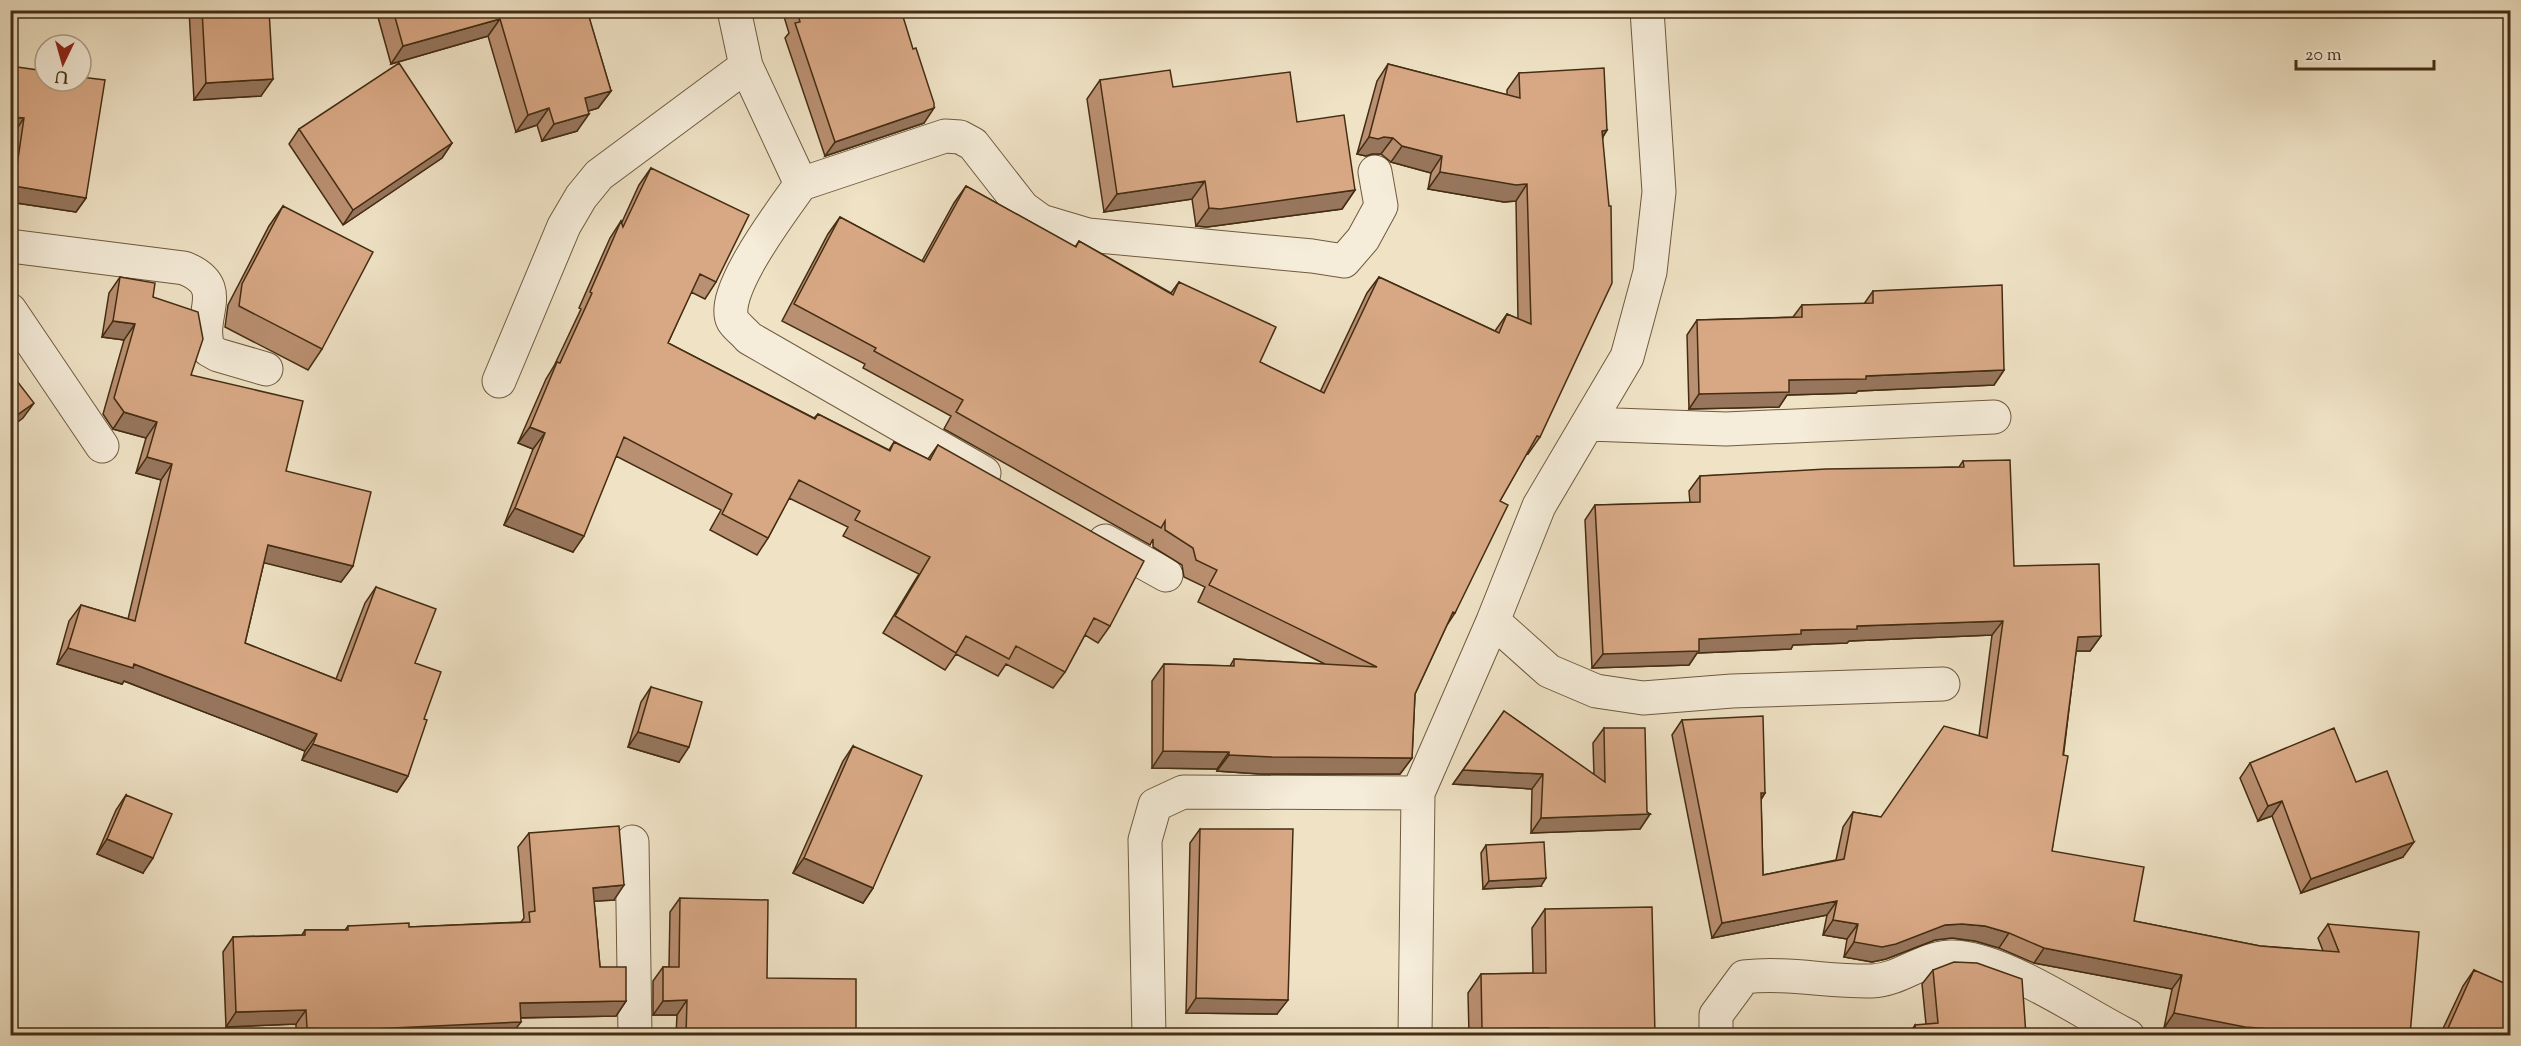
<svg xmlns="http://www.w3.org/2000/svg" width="2521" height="1046" font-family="'Sorts Mill Goudy',serif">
  <rect width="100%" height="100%" fill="#efe2c5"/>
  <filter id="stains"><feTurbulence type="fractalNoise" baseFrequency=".00333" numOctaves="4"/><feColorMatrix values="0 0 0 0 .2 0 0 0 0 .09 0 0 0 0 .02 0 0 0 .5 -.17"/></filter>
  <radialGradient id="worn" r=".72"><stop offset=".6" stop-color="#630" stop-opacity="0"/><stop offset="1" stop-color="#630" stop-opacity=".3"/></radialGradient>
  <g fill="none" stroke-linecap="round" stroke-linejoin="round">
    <defs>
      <path id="minor" d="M734,10L746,66L801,184L945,136L960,137L973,144L1023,208L1041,221L1088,235L1312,256L1344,261L1363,239L1381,206L1375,172
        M801,184C784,208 718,294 733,321C737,327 745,333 749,338L984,473
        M10,246L184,268C232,287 195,316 209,350L218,355L266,369
        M10,310L102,446
        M499,381L564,226L581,197L599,175L746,66
        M1589,424L1726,429L1994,417
        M1105,541L1166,575
        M1493,621L1549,671L1596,691L1643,698L1732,691L1943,684
        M632,842L635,1036
        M1149,1036L1145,840L1155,805L1183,792L1418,793
        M1415,1036L1418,793L1493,621L1539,506L1627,357L1650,272L1659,192L1647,10
        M1716,1036V1015L1744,977C1787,972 1829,982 1872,981C1900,980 1922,958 1950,957C1999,955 2082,1013 2128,1036"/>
    </defs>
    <!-- minor casing -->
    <use href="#minor" stroke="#6f5a3f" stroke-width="35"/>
    <!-- minor -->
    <use href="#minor" stroke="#f5ecd9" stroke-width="33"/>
  </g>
  <!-- wall -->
  <path fill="#ba9072" stroke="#442d12" stroke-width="1.5" d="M189,10H269L261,96L194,100Z
    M376,10H616L589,18L611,91L598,108L588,111L577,131L542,141L537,125L516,132L488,36L391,64Z
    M782,10H901L924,123L825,156L785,38L789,33Z
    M1388,64L1507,95V90L1519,73L1607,130L1603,137L1540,437L1528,454L1527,453L1500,501L1455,613L1447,625L1415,694L1412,758L1400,774H1260L1217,771V769L1152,768V681L1164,664L1230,666L1234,659L1325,664L1198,602L1205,587L1184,577L1182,565L1153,547V539L1150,545L944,429L951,416L863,368L865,364L782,321L828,234L840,217L922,261L954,203L966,186L1075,247L1079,241L1171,293L1179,282L1260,362L1320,392L1367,293L1379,277L1495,331L1507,314L1518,319L1516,201L1504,202L1428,189L1431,173L1391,162L1381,154H1372L1366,156L1357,154L1377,81Z
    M10,66L86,198L76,212L10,202V155L14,133H10Z
    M1100,80L1173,87L1297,122L1355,190L1342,209L1207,227L1196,226L1192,199L1104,212L1087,99Z
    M299,129L452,143L442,158L343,225L289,144Z
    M651,168L716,282L705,299L691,292L668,343L814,418L818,414L889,450L894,442L928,459L938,445L1110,626L1098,643L1085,635L1065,672L1053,688L1006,664L998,676L956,654L945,670L883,633L919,574L843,536L848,527L789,498L768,538L757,555L710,530L721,510L616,456L573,552L504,525L533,449L518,443L546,379L554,366L581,309L579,308L610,238L621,221L622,222L639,185Z
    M283,206L322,349L308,370L225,327L228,305L269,226Z
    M120,277L153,297L191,375L286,471L353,566L341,582L264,562L245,643L336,679L365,603L376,587L415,663L424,719L408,776L397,792L302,760L305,751L124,681L122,684L57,664L69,621L81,605L128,619L161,480L136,473L146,438L113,429L103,414L124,340L102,337L109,293Z
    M1873,291L2004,370L1994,385L1858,391L1856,393L1787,395L1779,407L1689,409L1687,335L1697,320L1793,317L1802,305L1864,304Z
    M1963,461L2014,566L2101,636L2090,651H2076L2052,851L2134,921L2260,946L2323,951L2318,938L2328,924L2410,1035H2202L2164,1028L2172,989L2034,963L1999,948L1975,941L1952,938L1935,940L1886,959L1872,962L1844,957L1847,939L1823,935L1827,915L1712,938L1672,735L1682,720L1765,793L1761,800L1763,875L1836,860L1843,827L1853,812L1881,817L1979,736L1992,635L1849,641L1847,643L1793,645L1791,649L1697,653L1689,665L1592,668L1585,520L1595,505L1690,503L1689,491L1700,476L1959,467Z
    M651,687L679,762L628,747L641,702Z
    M1504,711L1594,775L1593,743L1604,728L1647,812L1650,814L1640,829L1531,833L1532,789L1453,784Z
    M853,746L873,888L863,903L793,873L843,761Z
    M2250,763L2356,782L2403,857L2301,893L2272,816L2258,821L2240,778Z
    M126,795L143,873L97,854L116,810Z
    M1200,829L1277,1014L1186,1013L1190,843Z
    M529,833L614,900L594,901L600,967L626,1001L616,1016L520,1018L511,1035H296V1024L226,1027L223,952L233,937L302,935L305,930H345L348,926L409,927L521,922L524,918L518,847Z
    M1486,845L1541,886L1483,889L1481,853Z
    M680,898L767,978L856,1035H676L677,1015H653V981L663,967H669L670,912Z
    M1545,909L1655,1035H1469L1468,993L1481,974L1533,973L1532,928Z
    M1933,970L2026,1035L1926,1024L1922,984Z
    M2474,970L2511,1035H2440L2463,986Z
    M1915,1025L1916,1035H1908Z"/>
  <!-- shaded-wall -->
  <path fill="#97765d" stroke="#442d12" stroke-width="1.5" d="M582,10H616L573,23Z
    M500,19L488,36L391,64L403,46Z
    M273,79L261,96L194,100L206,83Z
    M611,91L598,108L572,116L585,98Z
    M549,108L537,125L516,132L528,115Z
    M934,108L924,123L825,156L835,142Z
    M589,114L577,131L542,141L554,124Z
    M10,117L24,118L14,133H10Z
    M1607,130L1596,147L1602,131Z
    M1369,137H1384L1393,138L1381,154H1372L1366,156L1357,154Z
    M452,143L442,158L343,225L353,210Z
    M1402,146L1442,156L1431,173L1391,162Z
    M1440,172L1527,184L1516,201L1504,202L1428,189Z
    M1205,181L1192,199L1104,212L1117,194Z
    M14,186L86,198L76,212L10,202V190Z
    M1355,190L1342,209L1207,227L1196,226L1209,208Z
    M113,321L135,324L124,340L102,337Z
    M2004,370L1994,385L1858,391L1856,393L1787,395L1779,407L1689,409L1699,394L1789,380L1866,376Z
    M34,403L23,418L10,428V420Z
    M124,412L157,422L146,438L113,429Z
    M530,427L545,433L533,449L518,443Z
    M147,457L172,464L161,480L136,473Z
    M515,508L584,536L573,552L504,525Z
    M268,545L353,566L341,582L257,561Z
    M2003,621L1992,635L1849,641L1847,643L1793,645L1791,649L1697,653L1689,665L1592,668L1603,654L1699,639L1857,626Z
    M2101,636L2090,651H2068L2078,637Z
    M68,648L134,664L317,734L305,751L124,681L122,684L57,664Z
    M638,732L689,747L679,762L628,747Z
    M313,744L408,776L397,792L302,760Z
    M1163,751L1229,752L1217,769L1152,768Z
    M1229,755L1412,758L1400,774H1260L1217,771Z
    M1463,770L1543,774L1532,789L1453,784Z
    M1761,793H1765L1755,808Z
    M2282,801L2272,816L2258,821L2268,806Z
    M1650,814L1640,829L1531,833L1541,818Z
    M107,839L153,858L143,873L97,854Z
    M2414,842L2403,857L2301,893L2311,879Z
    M804,858L873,888L863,903L793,873Z
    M1546,878L1541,886L1483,889L1489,881Z
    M624,885L614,900L582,902L593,888Z
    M1837,901L1827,915L1712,938L1722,923Z
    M1833,920L1858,924L1847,939L1823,935Z
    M1962,924L1985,926L2009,933L1999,948L1975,941L1952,938L1935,940L1886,959L1872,962L1844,957L1854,942L1945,925Z
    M2044,948L2182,975L2172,989L2034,963Z
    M1196,998L1288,1000L1277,1014L1186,1013Z
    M687,1000L677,1015H653L663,1001Z
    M626,1001L616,1016L509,1018L520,1003Z
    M306,1010L296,1024L226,1027L236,1012Z
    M2174,1013L2337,1034L2336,1035H2202L2164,1028Z
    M521,1022L511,1035H302L307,1028Z
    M1549,1028L1543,1035H1478L1482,1029Z"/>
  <!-- building -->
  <path fill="#d8a885" stroke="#442d12" stroke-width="1.5" d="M202,10H269L273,79L206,83Z
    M393,10H587L611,91L585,98L589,114L554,124L549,108L528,115L500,19L403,46Z
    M797,10H901L913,49L916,48L934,103V108L835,142L795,23L800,22Z
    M399,63L452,143L353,210L299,129Z
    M1388,64L1520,98L1519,73L1604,68L1607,130L1602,131L1609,206H1611L1612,283L1540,437L1537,436L1500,501L1508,505L1455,613L1453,612L1415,694L1412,758L1272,757L1229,755V752L1163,751L1164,664L1234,666V659L1377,667L1209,585L1217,570L1196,560L1193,548L1165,530V521L1161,528L956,412L963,400L874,351L876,348L794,304L840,217L924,262L966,186L1076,247L1079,241L1173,295L1179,282L1276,327L1260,362L1324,393L1379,277L1499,333L1507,314L1531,324L1527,184L1516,185L1440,172L1442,156L1402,146L1393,138L1384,137L1378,139L1369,137Z
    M10,66L45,71V81H81V77L105,80L86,198L14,186L24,118L10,117Z
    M1170,70L1173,87L1290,72L1297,122L1344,115L1355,190L1220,209L1209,208L1205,181L1117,194L1100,80Z
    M651,168L749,215L716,282L700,274L668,343L815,419L818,414L890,451L894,442L930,460L938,445L1144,561L1110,626L1094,618L1065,672L1016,646L1009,659L966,636L956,653L895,616L930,557L855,520L860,511L799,480L768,538L722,514L732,494L624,437L584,536L515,508L545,433L530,427L557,362L560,363L592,293L590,292L621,221L623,227Z
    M283,206L373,252L322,349L239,306L242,284Z
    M120,277L155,283L153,297L198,312L203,339L191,375L303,401L286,471L371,492L353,566L268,545L245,643L341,681L376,587L436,609L415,663L441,672L424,719L427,720L408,776L313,744L317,734L134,664L133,668L68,648L81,605L135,621L172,464L147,457L157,422L124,412L114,398L135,324L113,321Z
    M2002,285L2004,370L1866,376V379L1789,380V392L1699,394L1697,320L1802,317V305L1873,303V291Z
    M10,372L34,403L10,420Z
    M2010,460L2014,566L2099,564L2101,636L2078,637L2063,755L2068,756L2052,851L2144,867L2134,921L2260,946L2339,952L2328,924L2419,932L2410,1035H2337V1034L2245,1027L2174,1013L2182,975L2044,948L2009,933L1985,926L1962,924L1945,925L1896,944L1882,947L1854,942L1858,924L1833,920L1837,901L1722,923L1682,720L1763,716L1765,793H1761L1763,875L1844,859L1853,812L1881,817L1944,726L1987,738L2003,621L1857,626V629L1801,630V634L1699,639V651L1603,654L1595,505L1700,502V476L1826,469L1964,467L1963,461Z
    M651,687L702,702L689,747L638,732Z
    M1504,711L1605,782L1604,728H1645L1647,812L1650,814L1541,818L1543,774L1463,770Z
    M2334,728L2356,782L2387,771L2414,842L2311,879L2282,801L2268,806L2250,763Z
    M853,746L922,776L873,888L804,858Z
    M126,795L172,814L153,858L107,839Z
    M619,826L624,885L593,888L600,967H626V1001L520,1003L521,1022L349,1030L307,1028L306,1010L236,1012L233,937L305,935V930H348V926L409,923V927L530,922L529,912L535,911L529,833Z
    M1200,829H1293L1288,1000L1196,998Z
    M1544,842L1546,878L1489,881L1486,845Z
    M680,898L768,900L767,978L856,979V1035H686L687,1000L663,1001V967H679Z
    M1652,907L1655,1035H1549V1028L1482,1029L1481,974L1546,973L1545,909Z
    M1954,962L1977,963L2022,979L2026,1035H1916L1915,1025L1938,1023L1933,970Z
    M2474,970L2511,986V1035H2445Z"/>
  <!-- margin -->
  <rect width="2521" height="1046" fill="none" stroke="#efe2c5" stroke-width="36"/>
  <rect x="12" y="12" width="2497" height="1022" fill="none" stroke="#442d12" stroke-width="3"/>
  <rect x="18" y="18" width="2485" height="1010" fill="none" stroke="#442d12" stroke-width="1.5"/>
  <!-- north arrow -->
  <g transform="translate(63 63) rotate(185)"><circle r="28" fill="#f5ecd9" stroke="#aea089" stroke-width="1.5"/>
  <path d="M0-4.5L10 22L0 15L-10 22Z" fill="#8f2418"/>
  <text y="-9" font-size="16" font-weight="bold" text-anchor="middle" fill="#442d12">U</text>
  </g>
  <!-- scale -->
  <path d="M2296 60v9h138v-9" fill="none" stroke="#442d12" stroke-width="3"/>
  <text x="2305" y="60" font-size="18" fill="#442d12" stroke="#f5ecd9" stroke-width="4.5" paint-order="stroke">20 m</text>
  <rect width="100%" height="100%" filter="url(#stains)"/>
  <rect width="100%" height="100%" fill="url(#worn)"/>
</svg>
